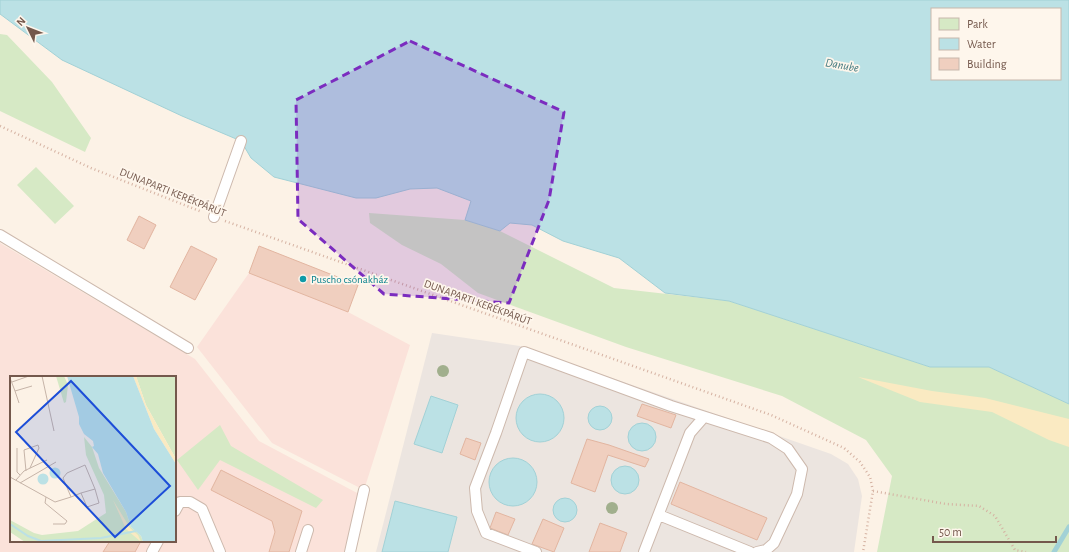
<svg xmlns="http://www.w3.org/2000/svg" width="1069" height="552" font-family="'Alegreya Sans',sans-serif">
  <rect width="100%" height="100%" fill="#fcf2e6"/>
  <!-- commercial -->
  <path fill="#fbe2da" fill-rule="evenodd" d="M0,243L195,359L259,441L359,494L344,552H0ZM11,377H175V541H11Z
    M249,273L348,312L410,345L364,490L272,443L197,347Z"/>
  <!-- industrial -->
  <path fill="#ece5e0" d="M432,333L520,346L831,454L848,464L858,479L862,496L854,552H376Z"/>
  <!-- green -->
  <path fill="#d6e9c5" d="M0,34L7,35L52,82L91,138L85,152L0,111Z
    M36,167L74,206L55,224L17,185Z
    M369,213L465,220L500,231L614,288L729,301L930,367H989L1069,404V552H877L892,476L866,440L782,396L626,347L478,293L441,264L402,245L370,223Z
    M220,425L231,446L323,500L316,508L220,460L198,490L177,460Z"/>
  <!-- sand -->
  <path fill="#faeac2" d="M858,377L932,391L985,398L1069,419V447L1049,440L992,412L920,402Z"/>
  <!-- water -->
  <path fill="#bbe1e5" stroke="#a2d1d6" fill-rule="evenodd" d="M0,0H1069V404L989,367H930L729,301L665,293L619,258L563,241L532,225L510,223L500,231L465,220L471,201L437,188L410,189L376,198H356L274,177L251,158L241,141L182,116L62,60L0,14ZM932,9H1060V79H932Z
    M516 418a24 24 0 1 1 48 0a24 24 0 1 1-48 0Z
    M431,396L458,405L442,453L414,444Z
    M588 418a12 12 0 1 1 24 0a12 12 0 1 1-24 0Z
    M628 437a14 14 0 1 1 28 0a14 14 0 1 1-28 0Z
    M489 482a24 24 0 1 1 48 0a24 24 0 1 1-48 0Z
    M611 480a14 14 0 1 1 28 0a14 14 0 1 1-28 0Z
    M553 510a12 12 0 1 1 24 0a12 12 0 1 1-24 0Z
    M395,501L457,517L448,552H382Z"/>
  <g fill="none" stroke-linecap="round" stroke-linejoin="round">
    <!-- stream -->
    <path stroke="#a2d1d6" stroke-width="5" d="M1054,552L1069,527"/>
  </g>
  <!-- building -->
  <path fill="#f0cfbf" stroke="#e2b5a0" d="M139,216L156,225L144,249L127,240Z
    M191,246L217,259L195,300L170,287Z
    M259,246L358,285L348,312L249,273Z
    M642,404L676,415L671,428L637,416Z
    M466,438L481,443L475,460L460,454Z
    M587,439L609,445L649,459L645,467L608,455L595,492L571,483Z
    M221,470L302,511L289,552H269L275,532L272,521L211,490Z
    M680,482L767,518L757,540L671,504Z
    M496,512L515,519L508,535L490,528Z
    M543,519L564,528L554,552L532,544Z
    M600,523L627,533L620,552H589Z
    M110,541H141L135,552H103Z"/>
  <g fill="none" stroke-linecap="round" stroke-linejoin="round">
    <defs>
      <path id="lane" d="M214,217L241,141
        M0,235L188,348
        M175,511L180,502H190L202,509L220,552
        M659,515L750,552
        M152,552L158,541
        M301,552L308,530
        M350,552L364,490
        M536,552L486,533L477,511L475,488L496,433L524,352L671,406L771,438L788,449L802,469L797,494L774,543L766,550L757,552
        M644,552L690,433L704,417"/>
    </defs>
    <!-- lane casing -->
    <use href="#lane" stroke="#cdb9ad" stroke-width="12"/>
    <!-- path -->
    <path stroke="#d5b2a2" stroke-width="2.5" stroke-dasharray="1 3" stroke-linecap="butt" d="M0,126L91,168L202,212
      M225,221L771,415L844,448L860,462L870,477L873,491L863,552
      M873,491L946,504L979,506L995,516L1015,550L1026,552"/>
    <!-- lane -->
    <use href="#lane" stroke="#fff" stroke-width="10"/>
  </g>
  <!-- trees -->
  <g fill="#a1af8d">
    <circle cx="443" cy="371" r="6"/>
    <circle cx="612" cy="508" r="6"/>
  </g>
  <!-- marked area -->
  <path fill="#7b2cbf" fill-opacity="0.2" stroke="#7b2cbf" stroke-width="3" stroke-dasharray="8 5" stroke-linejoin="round" d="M410,41L564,112L549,200L509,303L384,294L298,219L296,100Z"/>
  <!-- markers -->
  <circle fill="#0f9aa8" stroke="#fef6ec" stroke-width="1.5" cx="303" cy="279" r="4"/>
  <g text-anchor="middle" stroke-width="3.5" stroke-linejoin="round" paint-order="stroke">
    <!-- street labels -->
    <g font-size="11" fill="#74584c" stroke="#fef6ec">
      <text transform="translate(173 192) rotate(22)" y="4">DUNAPARTI KERÉKPÁRÚT</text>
      <text transform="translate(478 302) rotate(20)" y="4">DUNAPARTI KERÉKPÁRÚT</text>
    </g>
    <!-- culture labels -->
    <g font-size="11" fill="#0d838f" stroke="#fef6ec" text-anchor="start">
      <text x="311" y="283">Puscho csónakház</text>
    </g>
    <!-- water labels -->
    <g font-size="12" font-style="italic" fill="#43797f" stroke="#fef6ec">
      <text transform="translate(842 65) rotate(10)" y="4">Danube</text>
    </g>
  </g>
  <!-- overview -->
  <g transform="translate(10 376)">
    <rect width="166" height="166" fill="#fcf2e6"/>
    <path d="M46,0H54L58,9L56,26L54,27ZM126,0H166V83L136,29ZM74,61L82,71L89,92L116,136L121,151L131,160L133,166H15L0,156V144L24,157L32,159L68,155L96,137L94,119L76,79Z" fill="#d6e9c5"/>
    <path d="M123,0H126L136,29L166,83V88L144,53ZM103,124L120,152L128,159L131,166L116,153Z" fill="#faeac2"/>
    <path d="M57,0H123L144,53L166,88V166H133L131,160L121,151L116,136L93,97L88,78L82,71L84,70L83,65L74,58L69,48V41ZM39.5 97a5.5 5.5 0 1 1 11 0a5.5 5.5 0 1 1-11 0ZM27.5 103a5.5 5.5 0 1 1 11 0a5.5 5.5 0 1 1-11 0Z" fill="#bbe1e5"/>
    <path fill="none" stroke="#bbe1e5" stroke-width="2" d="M0,148L18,160L31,165L91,162L126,155"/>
    <path fill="none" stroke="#c6b4a8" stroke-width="1" d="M32,0L44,55M0,2L5,15L22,10M2,6L19,0M5,15L9,27M7,72V96L10,99M16,95L14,74L28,69L29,72L20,92M0,101L45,126L61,121M6,104L14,95L37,84M10,107L46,86M71,117L85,113L89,127L77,131L71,117L61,121L53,102L57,97L75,89L85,113M36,121L35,127L57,145L55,148H43"/>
    <path fill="#1d4ed8" fill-opacity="0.15" stroke="#1d4ed8" stroke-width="2" d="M61,5L160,110L105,161L6,56Z"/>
    <rect width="166" height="166" fill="none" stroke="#74584c" stroke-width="2"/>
  </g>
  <!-- legend -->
  <rect x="931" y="8" width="130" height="72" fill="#fef6ec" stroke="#c7b7ac"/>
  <rect x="939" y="18" width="20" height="12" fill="#d6e9c5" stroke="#c7b7ac"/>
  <text x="967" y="28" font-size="12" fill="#74584c">Park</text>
  <rect x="939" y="38" width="20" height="12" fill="#bbe1e5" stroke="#c7b7ac"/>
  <text x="967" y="48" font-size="12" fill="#74584c">Water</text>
  <rect x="939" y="58" width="20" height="12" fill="#f0cfbf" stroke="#c7b7ac"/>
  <text x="967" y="68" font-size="12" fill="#74584c">Building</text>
  <!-- north arrow -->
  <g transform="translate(28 28) rotate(313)" stroke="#fef6ec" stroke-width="3" paint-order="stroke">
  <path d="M0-3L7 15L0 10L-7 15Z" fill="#74584c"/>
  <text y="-6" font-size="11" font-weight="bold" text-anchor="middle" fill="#74584c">N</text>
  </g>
  <!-- scale -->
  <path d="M933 536v6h123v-6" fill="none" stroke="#74584c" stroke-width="2"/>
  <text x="939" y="536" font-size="12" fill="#74584c" stroke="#fef6ec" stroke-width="3" paint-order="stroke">50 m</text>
</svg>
